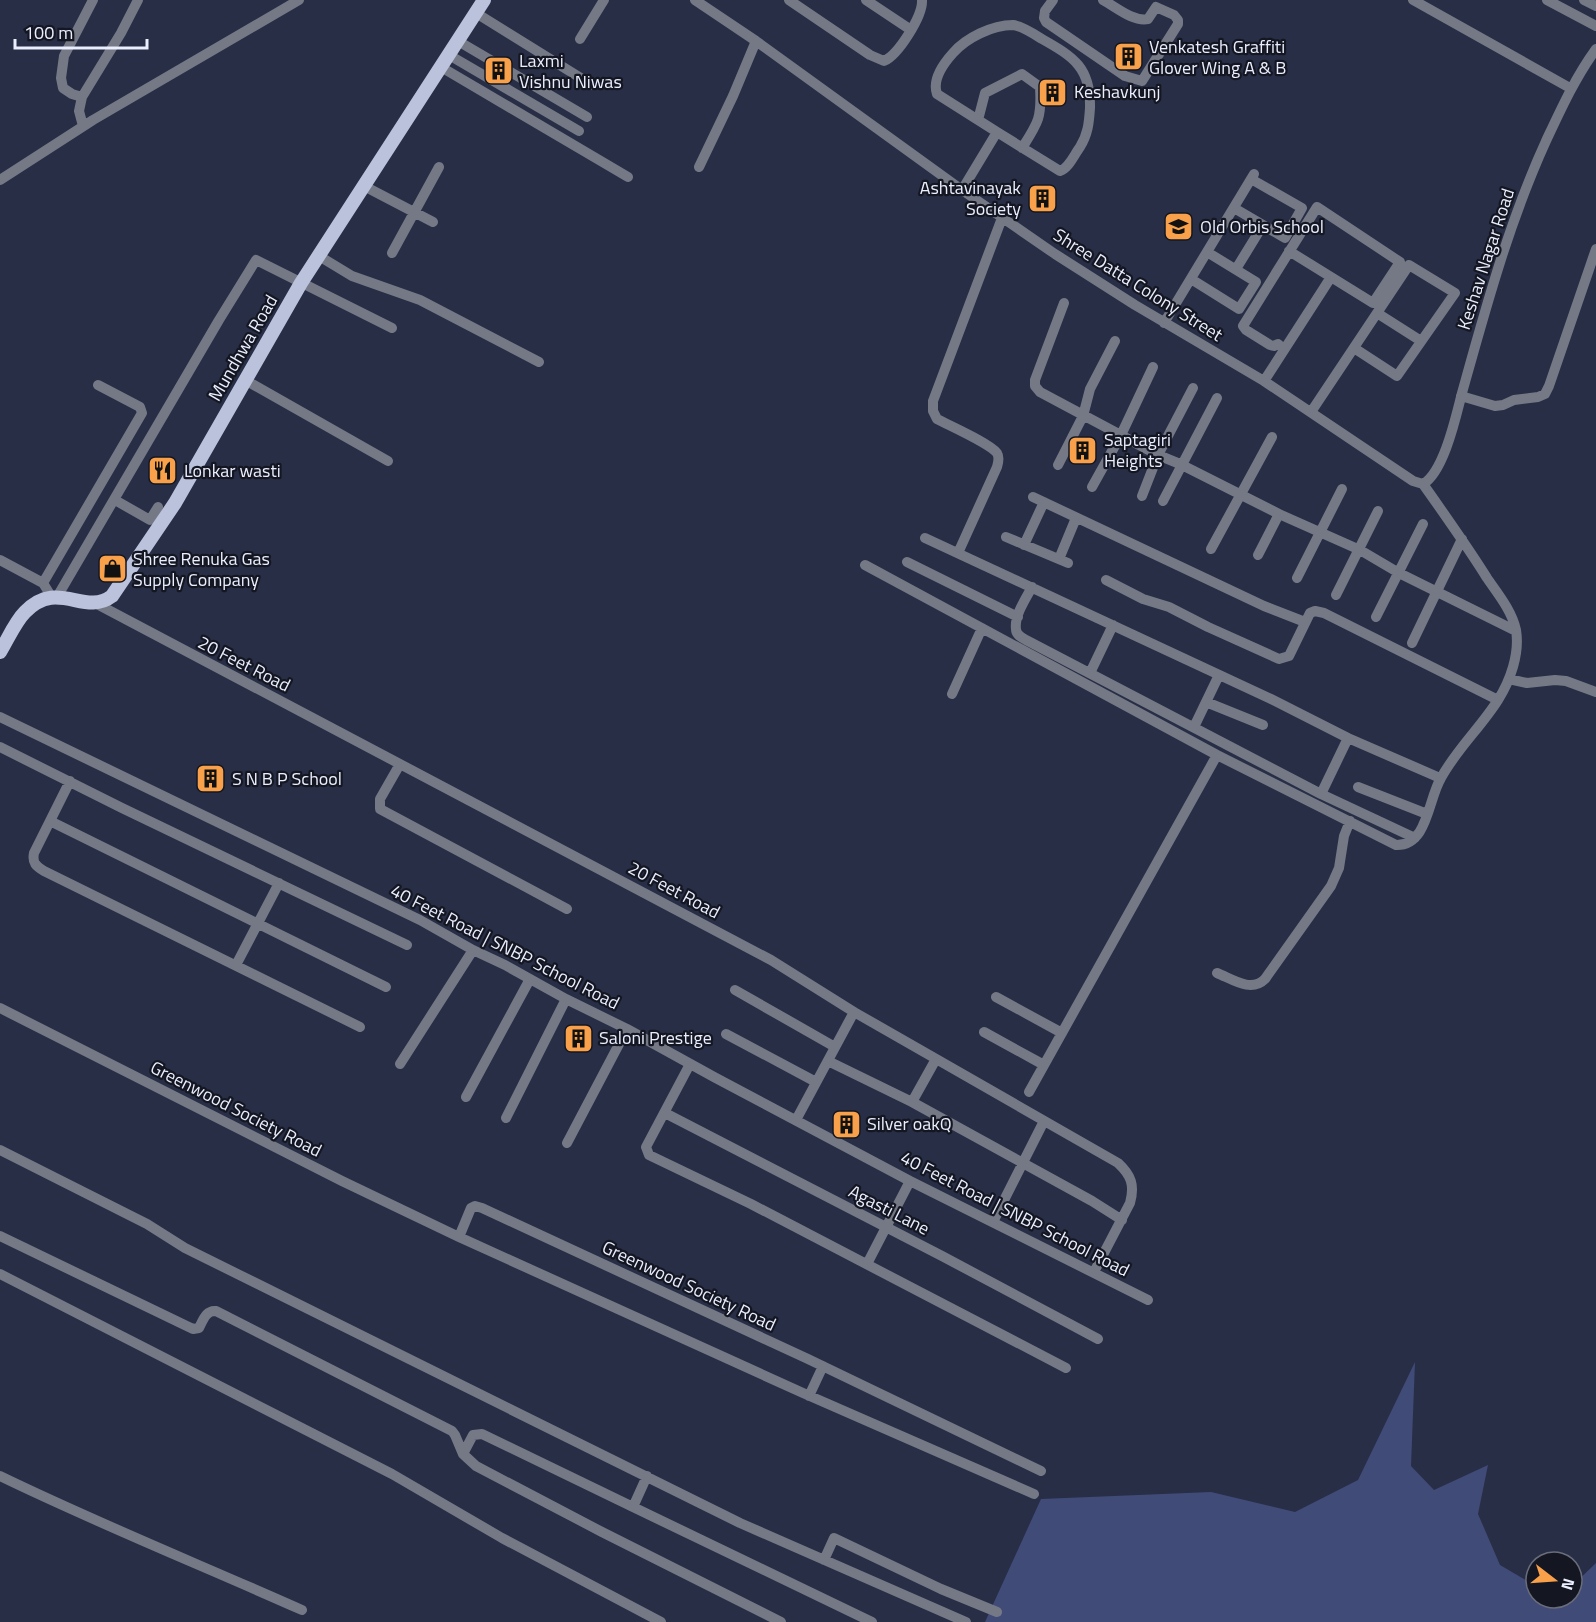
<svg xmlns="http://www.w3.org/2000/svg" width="1596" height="1622" font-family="'Titillium Web',sans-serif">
  <rect width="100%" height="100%" fill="#282e46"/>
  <!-- green -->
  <path fill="#404b78" d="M1415,1362L1411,1466L1434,1490L1488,1465L1478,1514L1500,1565L1536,1586V1598H1572V1586L1596,1563V1622H985L1041,1499L1211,1492L1295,1512L1358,1480Z"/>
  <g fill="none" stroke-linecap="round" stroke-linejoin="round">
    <!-- minor -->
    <path stroke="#757985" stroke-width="10" d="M695,0L756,41L962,190L1055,254L1135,305L1264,381L1413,481L1423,484
      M789,0L870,55L884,61C898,55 923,16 922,0
      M866,0L911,30
      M1053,0L1045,11L1044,18L1046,22L1125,76L1142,81L1178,24V20L1174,15L1156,7L1148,19C1133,22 1116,7 1103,0
      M1413,0L1570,88
      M1547,0L1596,26
      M1584,0L1596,6
      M476,13L592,85
      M580,39L604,0
      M458,41L587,117
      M449,55L579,131
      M441,67L628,177
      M82,97L72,94L63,88L61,78L64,56L93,0
      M978,120L985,93L1022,74L1040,87C1042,118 1038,123 1022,148
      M83,126L79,111L82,97L121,33L138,0
      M699,167L733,96L756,41
      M0,180L93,120L299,0
      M364,186L433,222
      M962,190L997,132L1060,171C1069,168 1074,155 1080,147C1088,134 1089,123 1090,108C1091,68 1074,57 1042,39C1034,34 1022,26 1013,25C992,25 966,38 953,53C944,63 932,80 937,94L997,132
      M1234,208L1285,238L1302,208L1251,179
      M1289,251L1331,277
      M392,253L439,167
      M319,256L352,276L420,300L539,362
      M1236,269L1263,225
      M1191,279L1239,309L1256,282L1207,252
      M1064,303L1035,380V386L1040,392L1158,455L1180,464L1279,514L1360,550L1399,573L1516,631
      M1377,313L1421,341
      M1164,323L1254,174
      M245,380L388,461
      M1264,381L1324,288L1331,277L1373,303L1400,262L1317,207L1243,326L1246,330L1270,345L1274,346L1278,344L1284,349
      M1461,396L1495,406L1503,405L1514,400L1538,397L1545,394L1549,386L1596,249
      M1311,412L1409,265L1455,293L1397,376L1354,348
      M1058,465L1083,416L1090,389L1115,341
      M1423,484C1444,472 1456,416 1462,393C1486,307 1509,222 1546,141C1561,109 1575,78 1596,49
      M1092,487L1121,435L1153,367
      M1142,496L1158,455L1193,388
      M1033,497L1264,606L1305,622
      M115,500L150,520L158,507
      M1163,501L1217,398
      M1006,537L1068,563
      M925,538L1271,699L1348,738L1440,778
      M1024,545L1044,502
      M1211,549L1272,437
      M958,553L997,467C998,463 1000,458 997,453C989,443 950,426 937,419L933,411V401L1002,218
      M1258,555L1279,514
      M1059,559L1076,518
      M0,560L43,583L51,596
      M907,562L1018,617
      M865,565L1217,755L1396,845C1428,846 1428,799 1441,778C1456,750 1481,727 1498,700C1510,681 1520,654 1516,630C1512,611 1498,594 1487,578C1467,546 1445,515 1423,484
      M1297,578L1342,489
      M1106,580L1143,599L1169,607L1208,627L1279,659L1289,656L1310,613L1315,611L1324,613L1498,700
      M43,583L142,413L140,407L98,385
      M1032,587C1026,598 1014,616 1016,629C1016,635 1021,637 1026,640L1321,794L1415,838
      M1336,595L1378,511
      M57,597L219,320L256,260L392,328
      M97,604L771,960L854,1012L1118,1163C1131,1175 1135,1185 1130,1203L1094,1272
      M1376,617L1423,524
      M1412,643L1462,539
      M1090,673L1113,625
      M1509,679L1527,683L1555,680L1566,681L1596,692
      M952,694L982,628
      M1206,702L1263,725
      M0,717L420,920L473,950L505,965L566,999L627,1029L714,1077L910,1181L1148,1300
      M1194,727L1219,675
      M0,747L122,808L407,945
      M400,764L380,799V809L567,909
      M70,781L34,853C32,863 36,866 44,871L360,1027
      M1358,787L1427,814
      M1321,794L1348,738
      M50,821L386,987
      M236,965L279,883
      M1217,973C1232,979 1251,993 1265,979L1331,886L1339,868L1344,836L1350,821
      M735,990L835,1047
      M996,997L1062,1033
      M0,1008L342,1181L459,1237L803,1393L1034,1494
      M984,1032L1044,1065
      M726,1034L816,1082
      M828,1061L912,1102L1092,1201L1122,1220
      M400,1064L473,950
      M690,1064L646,1147L649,1155L751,1204L1066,1368
      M1029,1092L1217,755
      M466,1097L530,979
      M912,1102L936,1059
      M665,1113L942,1256L1098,1339
      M506,1118L566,999
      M796,1120L854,1012
      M567,1143L627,1029
      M0,1150L147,1224L185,1248L740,1523L966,1622
      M993,1222L1044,1121
      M0,1236L193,1329L199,1328C203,1320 206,1310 216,1311L452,1431L455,1435L463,1454L476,1466L602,1532L781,1622
      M459,1237L471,1208L475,1206L482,1208L808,1359L1041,1471
      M867,1264L910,1181
      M0,1274L392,1474L502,1538L661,1622
      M809,1396L823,1366
      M463,1454L473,1435L482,1434L633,1507
      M0,1476C99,1524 201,1565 302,1610
      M647,1476L633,1507L872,1622
      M824,1560L834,1538L941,1589L997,1612"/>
    <!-- major -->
    <path stroke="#bbc2dc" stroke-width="14" d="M0,652C8,639 15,622 25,612C58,578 84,617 112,596L175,503L301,283L484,0"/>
  </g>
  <!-- icons -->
  <defs>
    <symbol id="building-square" viewBox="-11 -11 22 22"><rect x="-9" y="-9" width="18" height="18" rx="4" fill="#f8a14a" stroke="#141722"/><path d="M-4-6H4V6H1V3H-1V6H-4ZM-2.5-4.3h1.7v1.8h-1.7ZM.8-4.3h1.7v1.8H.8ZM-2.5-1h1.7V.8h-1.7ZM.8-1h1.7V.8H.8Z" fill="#111"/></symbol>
    <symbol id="school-square" viewBox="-11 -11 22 22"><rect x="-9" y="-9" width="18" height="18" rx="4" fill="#f8a14a" stroke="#141722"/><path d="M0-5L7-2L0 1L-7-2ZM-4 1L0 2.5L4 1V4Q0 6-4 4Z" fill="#111"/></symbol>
    <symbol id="restaurant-square" viewBox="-11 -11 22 22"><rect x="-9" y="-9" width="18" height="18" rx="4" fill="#f8a14a" stroke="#141722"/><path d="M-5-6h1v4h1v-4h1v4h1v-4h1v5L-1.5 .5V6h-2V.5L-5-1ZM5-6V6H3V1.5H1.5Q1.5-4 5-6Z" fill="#111"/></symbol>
    <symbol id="shop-square" viewBox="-11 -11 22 22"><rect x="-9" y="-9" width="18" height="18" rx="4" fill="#f8a14a" stroke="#141722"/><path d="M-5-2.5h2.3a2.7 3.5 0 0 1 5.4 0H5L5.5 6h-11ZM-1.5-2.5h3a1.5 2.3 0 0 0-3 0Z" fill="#111"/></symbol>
  </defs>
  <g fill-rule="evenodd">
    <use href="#building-square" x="1112" y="40" width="33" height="33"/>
    <use href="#building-square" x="482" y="54" width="33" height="33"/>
    <use href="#building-square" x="1036" y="76" width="33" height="33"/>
    <use href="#building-square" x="1026" y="182" width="33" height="33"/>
    <use href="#school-square" x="1162" y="210" width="33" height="33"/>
    <use href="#building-square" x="1066" y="434" width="33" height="33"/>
    <use href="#restaurant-square" x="146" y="454" width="33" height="33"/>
    <use href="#shop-square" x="96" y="552" width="33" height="33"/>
    <use href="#building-square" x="194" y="762" width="33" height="33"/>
    <use href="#building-square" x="562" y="1022" width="33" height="33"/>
    <use href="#building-square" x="830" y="1108" width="33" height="33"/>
  </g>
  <g text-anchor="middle" stroke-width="4.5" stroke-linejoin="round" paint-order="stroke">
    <!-- poi labels -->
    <g font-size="18" fill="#eaeefe" stroke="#141722" text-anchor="start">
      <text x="1149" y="53">Venkatesh Graffiti<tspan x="1149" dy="21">Glover Wing A &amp; B</tspan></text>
      <text x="519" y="67">Laxmi<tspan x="519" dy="21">Vishnu Niwas</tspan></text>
      <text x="1074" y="98">Keshavkunj</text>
      <text x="1021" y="194" text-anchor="end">Ashtavinayak<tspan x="1021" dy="21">Society</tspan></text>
      <text x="1200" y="233">Old Orbis School</text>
      <text x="1104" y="446">Saptagiri<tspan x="1104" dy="21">Heights</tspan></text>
      <text x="184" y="477">Lonkar wasti</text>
      <text x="133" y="565">Shree Renuka Gas<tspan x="133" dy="21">Supply Company</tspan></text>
      <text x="232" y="785">S N B P School</text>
      <text x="599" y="1044">Saloni Prestige</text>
      <text x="867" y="1130">Silver oakQ</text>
    </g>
    <!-- street labels -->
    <g font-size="18" fill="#eaeefe" stroke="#141722">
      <text transform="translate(1486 259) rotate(-72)" y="6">Keshav Nagar Road</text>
      <text transform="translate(1138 285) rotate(32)" y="6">Shree Datta Colony Street</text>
      <text transform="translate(243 348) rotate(-60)" y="6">Mundhwa Road</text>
      <text transform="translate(244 664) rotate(27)" y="6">20 Feet Road</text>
      <text transform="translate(674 890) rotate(28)" y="6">20 Feet Road</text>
      <text transform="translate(505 947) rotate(27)" y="6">40 Feet Road | SNBP School Road</text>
      <text transform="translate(236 1109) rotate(27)" y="6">Greenwood Society Road</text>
      <text transform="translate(889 1210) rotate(27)" y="6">Agasti Lane</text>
      <text transform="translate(1015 1214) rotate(27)" y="6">40 Feet Road | SNBP School Road</text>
      <text transform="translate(689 1286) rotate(25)" y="6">Greenwood Society Road</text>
    </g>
  </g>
  <!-- north arrow -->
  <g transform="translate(1554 1580) rotate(107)"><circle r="28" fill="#141722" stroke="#6a6d7a" stroke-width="1.5"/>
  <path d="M0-4.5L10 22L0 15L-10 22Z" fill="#f8a14a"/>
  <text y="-9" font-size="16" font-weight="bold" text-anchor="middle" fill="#eaeefe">N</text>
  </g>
  <!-- scale -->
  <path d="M15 39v9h132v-9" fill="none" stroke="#eaeefe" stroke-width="3"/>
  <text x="24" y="39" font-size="18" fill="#eaeefe" stroke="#141722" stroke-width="4.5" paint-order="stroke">100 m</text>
</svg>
